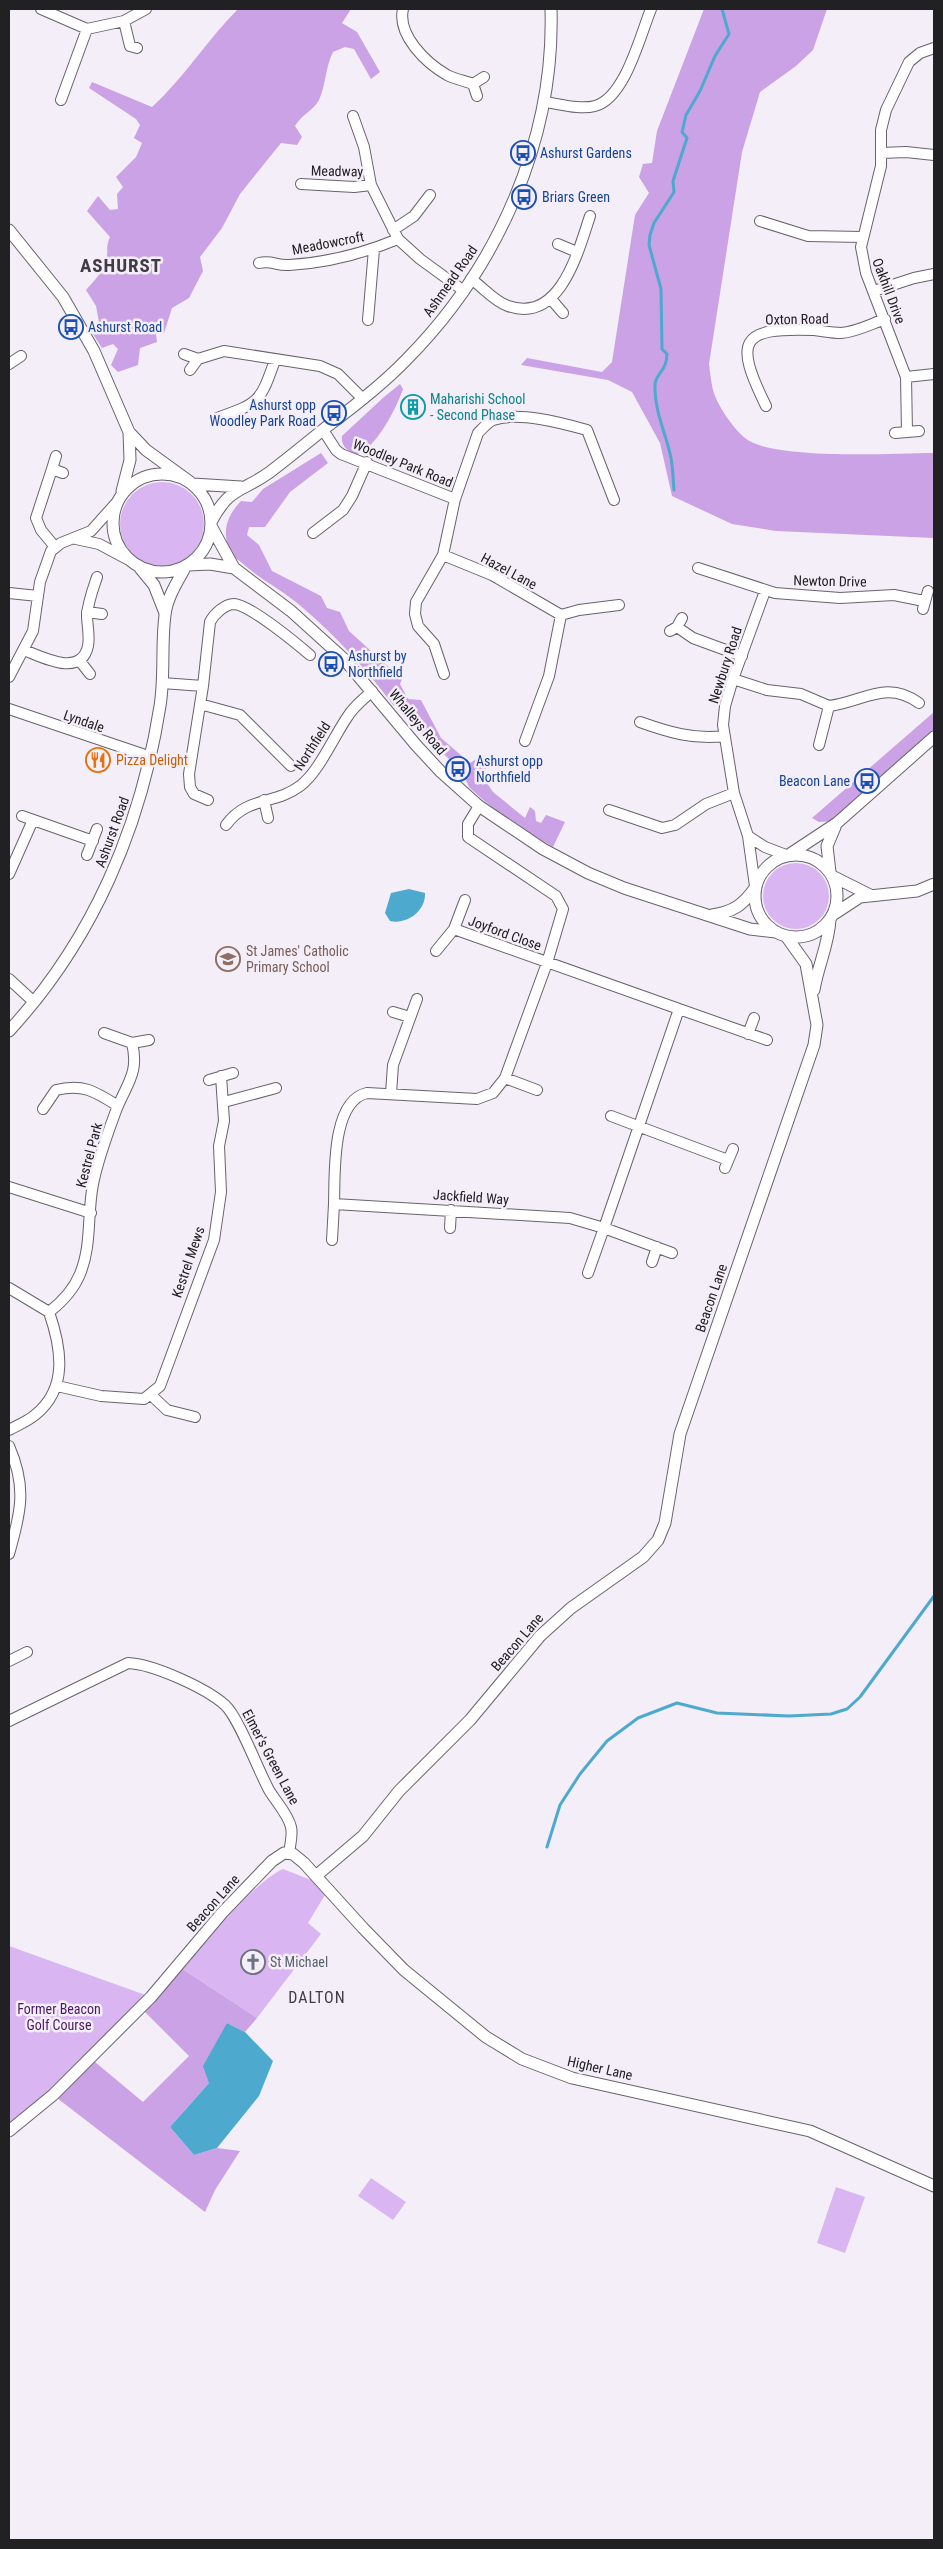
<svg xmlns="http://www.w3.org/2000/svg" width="943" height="2549" font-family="'Roboto Condensed',sans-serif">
  <rect width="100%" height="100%" fill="#f4eef8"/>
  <!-- green -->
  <path fill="#d9b6f2" d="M120 524a42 42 0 1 1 84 0a42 42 0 1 1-84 0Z
    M763 896a33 33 0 1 1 66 0a33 33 0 1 1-66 0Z
    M283,1869L311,1880L325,1895L308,1923L321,1934L257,2018L181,1968C205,1943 255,1881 283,1869Z
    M9,1946L151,1997L9,2131Z
    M371,2178L406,2202L393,2220L358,2196Z
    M836,2187L865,2197L845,2253L817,2243Z"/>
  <!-- forest -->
  <path fill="#caa2e5" d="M238,9H351L342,23L357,32L380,72L371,79L354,49L345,47L333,52C325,68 326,85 319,100C314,110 301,115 295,126L302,137L297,145L281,143L240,194L222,228L200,257L203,271L189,298L172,308L164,333L156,334L157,342L140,348L138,365L118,372L111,365L118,349L113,344L102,348L91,331L99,322L96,306L86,290C94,281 103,272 106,260C109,251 105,248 110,237L87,211L98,196L110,210L118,209L117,194L123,187L116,177L136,157L142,143L134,138L140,125L136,119L89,88L92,82L152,107C184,78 207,40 238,9Z
    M704,9H827L813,50L796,66L760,92L742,152L709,364C710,372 711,382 713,390C717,405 733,428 745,438C772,461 895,453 934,453V538L776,531L732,524L672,496L660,443L632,392L608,380L521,365L527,358L602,372L612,362L635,215L649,193L639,177L643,164L652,163L657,131Z
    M400,384L403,389C396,409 377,447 356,455C347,450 341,447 342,436L384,397Z
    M321,453L328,463L290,492L265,527H249L247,535L259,545L272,571L321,596L327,608L340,612L349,631L402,679L400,684L408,699L421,700L441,738L470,763L483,755L488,766L481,774L493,792L525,818L530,807L535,811L536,821L541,823L546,815L565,822L553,847L510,821L482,799L469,787L462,771L408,721L411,714L410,707L404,703L394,706C367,670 337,637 303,608C284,591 261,580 242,563C239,560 235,559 233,556C220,536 226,516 241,501L252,502L263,489Z
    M934,712V731L836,821L819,822L812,818Z
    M181,1968L257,2018L245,2032L227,2023L209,2083L170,2127L194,2155L217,2148L240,2151L215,2190L205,2212L57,2098L95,2062L143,2102L189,2056L145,2012Z"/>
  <!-- water -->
  <path fill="#4ea9ce" d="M409,889L425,893C426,911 407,925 390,921L385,913L391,893Z
    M227,2023L245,2032L273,2061L259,2096L217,2148L194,2155L170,2127L209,2083L203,2066Z"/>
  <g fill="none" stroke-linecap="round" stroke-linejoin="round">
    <!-- stream -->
    <path stroke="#4ea9ce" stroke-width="3" d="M674,490C673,479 673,468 671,458C666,433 654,411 655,385C655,374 667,371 667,354L662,349L661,289L649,245L650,235L654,223L674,192L673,181L687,138L682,132L686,115L700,91L715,56L729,34L722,9
      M547,1847L560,1805L580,1774L607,1741L638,1718L677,1703L717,1713L789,1716L831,1714L847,1709L860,1697L934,1596"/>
    <defs>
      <path id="minor" d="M41,9L87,29L124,21L146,9
        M403,9C397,35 426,63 447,75C455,79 465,81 473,84
        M124,21L130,46L137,48
        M477,96L473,84L484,77
        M61,100L87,29
        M545,102C560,104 580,110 595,106C625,98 640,36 651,9
        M353,116L364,147L371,185L398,239L420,259L464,291
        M881,153L906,152L934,155
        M301,184L354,187L371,185
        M760,221L808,236L862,237
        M393,230L414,216L430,195
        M558,244L577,252
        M259,263C273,260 276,266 289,265C326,263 364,253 398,239
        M471,279C484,288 494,301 508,306C560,324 578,252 590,216
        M874,291L914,278L934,274
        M551,299L563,313
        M368,320L374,249
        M184,354L198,359L190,370
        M198,359L224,351L320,366L338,374L363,399
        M9,364L21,356
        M906,377L934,374
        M766,406C734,341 739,327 814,330C823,331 832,333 841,333C856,332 871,324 885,319
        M217,418C259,403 260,403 275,360
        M323,430L336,450L341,454L455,499
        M907,432L906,377L866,273L861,247L881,166V130L886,110L909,62L920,53L934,48
        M895,433L919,431
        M56,456L52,469L63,473
        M52,469L36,518L41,530L55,547
        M313,533L343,510L352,496L367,462
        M76,539L99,544L127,559
        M443,555L492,575L561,615L549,676L525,741
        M698,568L775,593L840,598L894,595L924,601
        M9,593L38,596
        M923,609L928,591
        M87,612L102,614
        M561,615L579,610L619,605
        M677,627L693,638L742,656
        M670,631L677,627L682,618
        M24,650C42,657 81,678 88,646C90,636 87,625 87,615C88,602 93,589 97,577
        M79,660L90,674
        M444,674L434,644L418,626L415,614L416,602L443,555L455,499L478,433C483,428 487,423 493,420C518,411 562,423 587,430L614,500
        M9,677L33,631L40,582L51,551L61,543L91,531L117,502
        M733,679L767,690L801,694L829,706C863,702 886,679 919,703
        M162,683L203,686L189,774L190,787L194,794L208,800
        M203,686L210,622C214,614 225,604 234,604C250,605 297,644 310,655
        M200,704L240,715L291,766
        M9,709L151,757
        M640,722C668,732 694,740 724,736
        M819,745L829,706
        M264,800L268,818
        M609,810L662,828L675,825L706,804L734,793
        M22,816L93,841
        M226,825C247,796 275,805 300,786C319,772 334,736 348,716C354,706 364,699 372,691
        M748,836L765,847L786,855
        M87,855L97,829
        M9,874L33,820
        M755,886L748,836L734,793L723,725L725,706L733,679L765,591
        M454,929L679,1009L604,1228L570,1218L334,1204C335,1175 331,1101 367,1093L477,1099L493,1093L505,1078L547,963L563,909L556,896L468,837V824L479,806
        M436,951L454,929L465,900
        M9,979L34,1002
        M679,1009L767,1040
        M393,1012L410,1017
        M104,1033L132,1043L149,1040
        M748,1034L754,1018
        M505,1078L537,1090
        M209,1080L233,1073
        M391,1093L393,1065L417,999
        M224,1102L276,1088
        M43,1109L56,1090C83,1083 96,1092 118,1106
        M611,1116L728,1160
        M725,1168L733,1149
        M9,1187L91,1213
        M450,1228L451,1210
        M332,1240L334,1204
        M652,1262L657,1247
        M588,1273L604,1228L672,1253
        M9,1288L49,1312C61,1347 69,1388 35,1415C28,1421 18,1425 9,1430
        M49,1312C62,1302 73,1291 80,1274C92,1245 87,1215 93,1184C98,1159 108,1132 117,1108C128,1082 139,1072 132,1043
        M57,1386L101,1396L144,1399L160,1386L214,1240L221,1192L219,1146L224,1121L221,1076
        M150,1394L167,1410L195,1417
        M9,1446C27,1487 21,1512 9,1554
        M9,1661L27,1652
        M9,1721L128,1663C153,1664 206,1688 225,1705C239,1718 258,1770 269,1790C276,1802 288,1814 291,1827C293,1835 290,1845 289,1853"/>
      <path id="tertiary" d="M9,230L63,297L94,351L129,432L146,450L190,482
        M113 523a49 49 0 1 1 98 0a49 49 0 1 1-98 0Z
        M193,484L241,487
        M122,491L130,460L129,432
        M211,522C230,486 241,493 270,472C290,457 309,441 329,425C356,405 383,384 407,359C498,267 555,139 551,9
        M211,526L234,568L291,611L344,659L416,745L441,772L479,806L543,849L588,873L624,888L750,929L776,932
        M188,565L210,564L234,568
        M140,568L154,585L165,613
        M790,854L837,823L934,737
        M755 896a41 41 0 1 1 82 0a41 41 0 1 1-82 0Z
        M830,872L827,846L835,827
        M832,876L870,895
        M834,914L860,897L917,891L934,884
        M712,915C733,912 743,905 755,888
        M814,990C818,965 829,944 830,919
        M9,1031C93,940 141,827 160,706C165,675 161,645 165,615C167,597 178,581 186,566
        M317,1875L363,1836L399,1791L470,1720L540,1636L571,1608L643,1557L658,1540L665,1523L680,1434L814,1045L817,1025L806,964L786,936
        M9,2131L53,2095L151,1997L222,1913L272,1861L284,1853L293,1854L304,1863L363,1928L404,1970L486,2037L522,2059L572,2078L810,2131L934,2186"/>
    </defs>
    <!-- minor casing -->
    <use href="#minor" stroke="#68636b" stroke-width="12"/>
    <!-- tertiary casing -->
    <use href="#tertiary" stroke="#68636b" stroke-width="13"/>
    <!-- minor -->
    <use href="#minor" stroke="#fff" stroke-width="10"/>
    <!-- tertiary -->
    <use href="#tertiary" stroke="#fff" stroke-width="11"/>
  </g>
  <!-- icons -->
  <defs>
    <symbol id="bus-ring" viewBox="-11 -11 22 22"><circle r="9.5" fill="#f4eef8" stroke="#1a4fb4" stroke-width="1.5"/><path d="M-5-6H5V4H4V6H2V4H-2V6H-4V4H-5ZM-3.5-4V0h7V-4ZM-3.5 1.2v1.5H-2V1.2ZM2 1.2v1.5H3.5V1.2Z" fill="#1a4fb4"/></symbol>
    <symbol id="building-ring" viewBox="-11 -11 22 22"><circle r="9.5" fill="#f4eef8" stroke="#0f9aa8" stroke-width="1.5"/><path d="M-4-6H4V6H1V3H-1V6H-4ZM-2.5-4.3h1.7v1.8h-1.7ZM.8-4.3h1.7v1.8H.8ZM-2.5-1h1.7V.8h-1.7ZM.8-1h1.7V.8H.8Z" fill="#0f9aa8"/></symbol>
    <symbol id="restaurant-ring" viewBox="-11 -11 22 22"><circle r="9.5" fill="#f4eef8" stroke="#e8710a" stroke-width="1.5"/><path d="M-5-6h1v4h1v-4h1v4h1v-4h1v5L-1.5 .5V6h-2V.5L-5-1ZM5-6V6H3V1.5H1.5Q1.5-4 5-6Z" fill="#e8710a"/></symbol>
    <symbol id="school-ring" viewBox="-11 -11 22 22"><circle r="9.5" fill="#f4eef8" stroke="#8d6e63" stroke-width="1.5"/><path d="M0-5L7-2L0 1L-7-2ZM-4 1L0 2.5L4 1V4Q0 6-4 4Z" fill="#8d6e63"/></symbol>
    <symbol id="church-ring" viewBox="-11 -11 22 22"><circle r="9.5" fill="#f4eef8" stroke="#6b7280" stroke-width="1.5"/><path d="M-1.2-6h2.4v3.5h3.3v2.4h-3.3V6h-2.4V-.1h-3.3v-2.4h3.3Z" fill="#6b7280"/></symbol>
  </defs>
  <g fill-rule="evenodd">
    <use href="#bus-ring" x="509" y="139" width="28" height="28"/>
    <use href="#bus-ring" x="510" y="183" width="28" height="28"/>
    <use href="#bus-ring" x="57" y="313" width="28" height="28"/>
    <use href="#building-ring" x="399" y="393" width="28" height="28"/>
    <use href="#bus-ring" x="320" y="399" width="28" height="28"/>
    <use href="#bus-ring" x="317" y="650" width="28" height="28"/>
    <use href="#restaurant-ring" x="84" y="746" width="28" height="28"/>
    <use href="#bus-ring" x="444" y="755" width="28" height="28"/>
    <use href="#bus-ring" x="853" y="767" width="28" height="28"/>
    <use href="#school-ring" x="214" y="945" width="28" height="28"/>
    <use href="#church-ring" x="239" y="1948" width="28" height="28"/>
  </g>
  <g text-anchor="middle" stroke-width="5" stroke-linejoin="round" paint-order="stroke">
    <!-- transit labels -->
    <g font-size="14" fill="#164399" stroke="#f4eef8" text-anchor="start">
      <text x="540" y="158">Ashurst Gardens</text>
      <text x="542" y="202">Briars Green</text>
      <text x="88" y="332">Ashurst Road</text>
      <text x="316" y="410" text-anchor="end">Ashurst opp<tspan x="316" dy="16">Woodley Park Road</tspan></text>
      <text x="348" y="661">Ashurst by<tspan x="348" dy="16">Northfield</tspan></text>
      <text x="476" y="766">Ashurst opp<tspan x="476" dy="16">Northfield</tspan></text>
      <text x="850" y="786" text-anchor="end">Beacon Lane</text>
    </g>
    <!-- street labels -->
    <g font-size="14" fill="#212023" stroke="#f4eef8">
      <text transform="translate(337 171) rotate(1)" y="5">Meadway</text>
      <text transform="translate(328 243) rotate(-11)" y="5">Meadowcroft</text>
      <text transform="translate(450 281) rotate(-55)" y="5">Ashmead Road</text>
      <text transform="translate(889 291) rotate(69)" y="5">Oakhill Drive</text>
      <text transform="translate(797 319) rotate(-1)" y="5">Oxton Road</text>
      <text transform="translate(403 463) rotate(22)" y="5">Woodley Park Road</text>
      <text transform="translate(509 571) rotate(28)" y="5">Hazel Lane</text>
      <text transform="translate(830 581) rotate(1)" y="5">Newton Drive</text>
      <text transform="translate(725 665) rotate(-72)" y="5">Newbury Road</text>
      <text transform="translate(84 721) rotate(19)" y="5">Lyndale</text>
      <text transform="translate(418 722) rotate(50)" y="5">Whalleys Road</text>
      <text transform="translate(312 746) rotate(-57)" y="5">Northfield</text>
      <text transform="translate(112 832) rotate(-70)" y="5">Ashurst Road</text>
      <text transform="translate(505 933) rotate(20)" y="5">Joyford Close</text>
      <text transform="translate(89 1155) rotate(-75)" y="5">Kestrel Park</text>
      <text transform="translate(471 1197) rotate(4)" y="5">Jackfield Way</text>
      <text transform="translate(188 1262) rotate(-71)" y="5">Kestrel Mews</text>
      <text transform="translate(711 1298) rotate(-71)" y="5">Beacon Lane</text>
      <text transform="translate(517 1642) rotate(-49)" y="5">Beacon Lane</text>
      <text transform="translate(271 1757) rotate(62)" y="5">Elmer's Green Lane</text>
      <text transform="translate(213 1903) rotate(-48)" y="5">Beacon Lane</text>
      <text transform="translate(600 2068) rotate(13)" y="5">Higher Lane</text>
    </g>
    <!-- culture labels -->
    <g font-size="14" fill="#0d838f" stroke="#f4eef8" text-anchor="start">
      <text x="430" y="404">Maharishi School<tspan x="430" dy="16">- Second Phase</tspan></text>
    </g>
    <!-- food labels -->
    <g font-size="14" fill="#c56008" stroke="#f4eef8" text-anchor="start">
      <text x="116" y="765">Pizza Delight</text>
    </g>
    <!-- education labels -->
    <g font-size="14" fill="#785e54" stroke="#f4eef8" text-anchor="start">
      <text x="246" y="956">St James' Catholic<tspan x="246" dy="16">Primary School</tspan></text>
    </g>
    <!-- worship labels -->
    <g font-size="14" fill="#5b616d" stroke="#f4eef8" text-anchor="start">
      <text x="270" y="1967">St Michael</text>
    </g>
    <!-- park labels -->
    <g font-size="14" fill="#4b1966" stroke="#f4eef8">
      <text x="59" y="2014">Former Beacon<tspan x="59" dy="16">Golf Course</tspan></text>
    </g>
    <!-- quarter labels -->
    <g font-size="16" letter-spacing="1" fill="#403c43" stroke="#f4eef8">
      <text x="317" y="2003">DALTON</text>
    </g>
    <!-- district labels -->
    <g font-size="19" font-weight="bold" letter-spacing="1" fill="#403c43" stroke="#f4eef8">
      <text x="121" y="272">ASHURST</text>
    </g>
  </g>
  <!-- border -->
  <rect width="943" height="2549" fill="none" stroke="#212023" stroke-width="20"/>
</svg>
